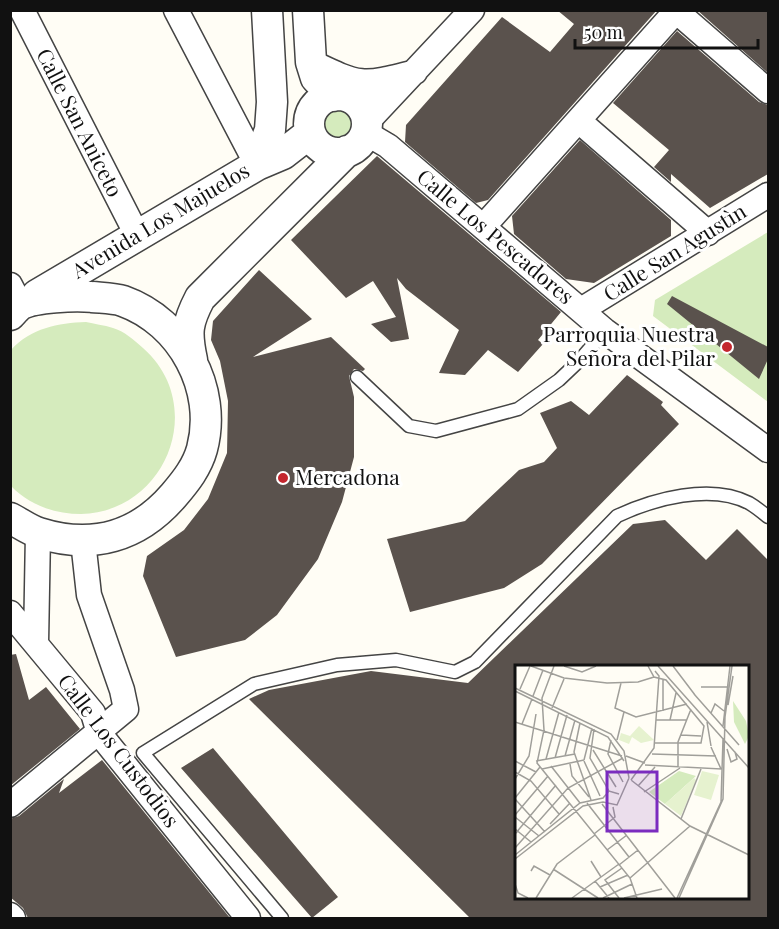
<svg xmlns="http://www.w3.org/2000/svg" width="779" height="929" font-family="'Playfair Display',serif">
  <rect width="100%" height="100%" fill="#fffdf5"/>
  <!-- green -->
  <path fill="#d5ebbd" d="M322 123a16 16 0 1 1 32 0a16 16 0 1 1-32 0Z
    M768,232V402L653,316L655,300Z
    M86,322C94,324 104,325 113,328C124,331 134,340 143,348C208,405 167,512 81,514C55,514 29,505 11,486V350C31,328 58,323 86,322Z"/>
  <!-- building -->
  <path fill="#5a524d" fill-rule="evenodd" d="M557,10H657L488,200L476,203L405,142L406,125L502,17L550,52L574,24Z
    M697,10H768V73Z
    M677,31L759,102L768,105V174L710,208L671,174V182L654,167L669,150L613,103Z
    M580,140L671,220V236L594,283L566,279L514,234L512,216Z
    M377,156L561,312L538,340L543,344L518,372L488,350L465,375L439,373L459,330L406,289L397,278L409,339L391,342L371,324L396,317L373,281L346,298L291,240Z
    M259,270L312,319L253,357L331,337L365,369L363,371L354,369L349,376L354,397V457L342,502L318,559L277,615L245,640L176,657L143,576L147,556L184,530L208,499L227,453L228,401L220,361L211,340L213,321Z
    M672,296L768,347V359L759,379L667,304Z
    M627,375L663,402L661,405L679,424L542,564L504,588L410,612L387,539L465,521L519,470L544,462L557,448L540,413L571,401L589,415Z
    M665,520L706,560L737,529L768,560V918H470L249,699L269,690L371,671L468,683L633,524ZM516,666H747V897H516Z
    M16,654L29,700L46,687L80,729L10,786V655Z
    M213,748L338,897L312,918L181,768Z
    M102,760L230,918H28L23,908L10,897V819L19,816L64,779L59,793Z"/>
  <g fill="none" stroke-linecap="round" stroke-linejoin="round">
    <defs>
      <path id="service" d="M357,377L409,426L436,431L518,409L559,380L579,361L605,331
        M282,918L143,753L254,684L337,665L396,660L455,672L475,662L617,516C653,499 711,483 749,503C756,507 762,512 768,517"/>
      <path id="minor" d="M22,10L137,235
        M176,10L257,165
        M676,11L768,91
        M311,62C361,86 361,86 415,72
        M358,102L394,84
        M579,121L708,233
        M367,122L472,10
        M366,133L388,146L605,331L768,450
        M483,227L677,10
        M10,285L20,304
        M581,310L768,195
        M10,613L93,713L99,733L248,918
        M36,643L38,533
        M10,805L126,709L122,690L89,595L83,541
        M10,915L13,918"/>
      <path id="tertiary" d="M308,10L311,62L316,78L333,96
        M309 124a29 29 0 1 1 58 0a29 29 0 1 1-58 0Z
        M257,165L270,130L272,102L267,10
        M37,295L257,165L283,154L310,133
        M10,315C13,312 17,307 20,305C33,297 77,295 92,297C102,298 114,298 123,301C182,322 218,389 202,449C197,467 186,481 174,495C138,537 93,550 39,533C29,530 20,523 10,518
        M192,360C186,332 187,323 200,298L347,151"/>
    </defs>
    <!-- service casing -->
    <use href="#service" stroke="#444" stroke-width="15"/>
    <!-- minor casing -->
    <use href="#minor" stroke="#444" stroke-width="27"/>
    <!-- tertiary casing -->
    <use href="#tertiary" stroke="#444" stroke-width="33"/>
    <!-- service -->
    <use href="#service" stroke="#fff" stroke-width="12"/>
    <!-- minor -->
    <use href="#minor" stroke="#fff" stroke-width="24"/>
    <!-- tertiary -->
    <use href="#tertiary" stroke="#fff" stroke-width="30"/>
  </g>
  <!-- markers -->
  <g fill="#c4262e" stroke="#fff" stroke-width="2">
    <circle cx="727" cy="347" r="6"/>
    <circle cx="283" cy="478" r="6"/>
  </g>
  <g text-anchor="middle" stroke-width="6" stroke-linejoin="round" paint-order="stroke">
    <!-- street labels -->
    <g font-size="21" fill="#111" stroke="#fff">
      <text transform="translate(79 123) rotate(63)" y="7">Calle San Aniceto</text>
      <text transform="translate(161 221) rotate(-31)" y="7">Avenida Los Majuelos</text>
      <text transform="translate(495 237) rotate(40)" y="7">Calle Los Pescadores</text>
      <text transform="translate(675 253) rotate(-32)" y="7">Calle San Agustìn</text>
      <text transform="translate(118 751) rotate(53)" y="7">Calle Los Custodios</text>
    </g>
    <!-- poi labels -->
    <g font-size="21" fill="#111" stroke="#fff" text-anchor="end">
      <text x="715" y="342">Parroquia Nuestra<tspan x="715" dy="24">Señora del Pilar</tspan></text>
      <text x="295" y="485" text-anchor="start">Mercadona</text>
    </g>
  </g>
  <!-- overview -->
  <g transform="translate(515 665)">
    <rect width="234" height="234" fill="#fffdf5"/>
    <path d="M218,36L231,56L234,71L230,79L219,57ZM164,106L181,111L150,139L134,127Z" fill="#d5ebbd"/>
    <path d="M124,61L139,75L126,78L117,72L114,79L104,75L106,68L115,71ZM187,106L204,110L196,135L179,130ZM179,113L181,115L166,151L150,139Z" fill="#e6f2cf"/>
    <path fill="none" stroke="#a09f9a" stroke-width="1.5" d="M16,1L49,13L92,18L123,17L139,12M39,1L27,33L29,65L22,98L115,213L122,233M49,1L67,7L81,1M133,1L139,12L151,15L189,61L186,78H140M143,1L234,103M158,1L180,30M106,18L100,43L121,52L172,39M186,22H212M0,23L96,69L109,86L114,113M5,24L15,1M0,26L93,72L109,96M179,29L224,80M18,31L28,5M213,40L218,11M37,43L49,14M148,46V14M196,48L200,39L209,46M141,55H172M155,55L161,28M0,57L107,91M192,57L196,81M65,58L59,87L76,135M7,59L17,34M208,61L215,1M79,64L75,93L94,126M166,70L186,71M96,75L93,89L108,117M102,75L109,47M212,84L216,97L222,94L220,87M78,85L101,122M137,89L201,91M50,91L60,55M111,91L130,98M40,93L52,50M31,94L44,47M69,95L77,63M0,96L21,107M21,96L60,89M69,96L85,131M55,99L57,111L74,132M130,100L206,104L196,82M36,101L65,138M163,102V77L176,44M27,104L69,95M0,107L16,116L44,149M0,114L14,91L21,49M116,115L175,161L234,190M116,115L139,83L144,11L140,6M123,121L140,102M129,127L165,103M0,133L25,102M0,134L30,167M72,138L114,192M87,139L160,233M0,150L33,111M0,152L24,171M166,154L186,104M35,159L55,138M0,164L16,177M0,169L41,120M79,169L100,152L98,142M0,183L53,123L108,93M92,185L112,170M0,190L65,138L88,133L94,126L104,129M0,194L68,141L88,137L102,140L114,113M76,196L86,212M104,200L123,185M38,204L83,233M16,206L19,201L35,210M115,213L175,161M80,216L94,233M0,219L3,228L13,233M85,222L113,210M21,233L42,199L80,170M57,233L104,199M88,233L117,219M104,233L90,215L107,203M109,233L147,224M162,233L206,137L208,74M164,233L208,134L210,52L217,1"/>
    <path fill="#7b2cbf" fill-opacity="0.15" stroke="#7b2cbf" stroke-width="3" d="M92,107H142V166H92Z"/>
    <rect width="234" height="234" fill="none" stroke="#111" stroke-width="3"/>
  </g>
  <!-- border -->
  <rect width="779" height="929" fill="none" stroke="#111111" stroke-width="24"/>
  <!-- scale -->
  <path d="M575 39v9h183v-9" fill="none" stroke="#111111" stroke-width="3"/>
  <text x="584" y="39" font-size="18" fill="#111111" stroke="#ffffff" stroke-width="4.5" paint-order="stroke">50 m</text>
</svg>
